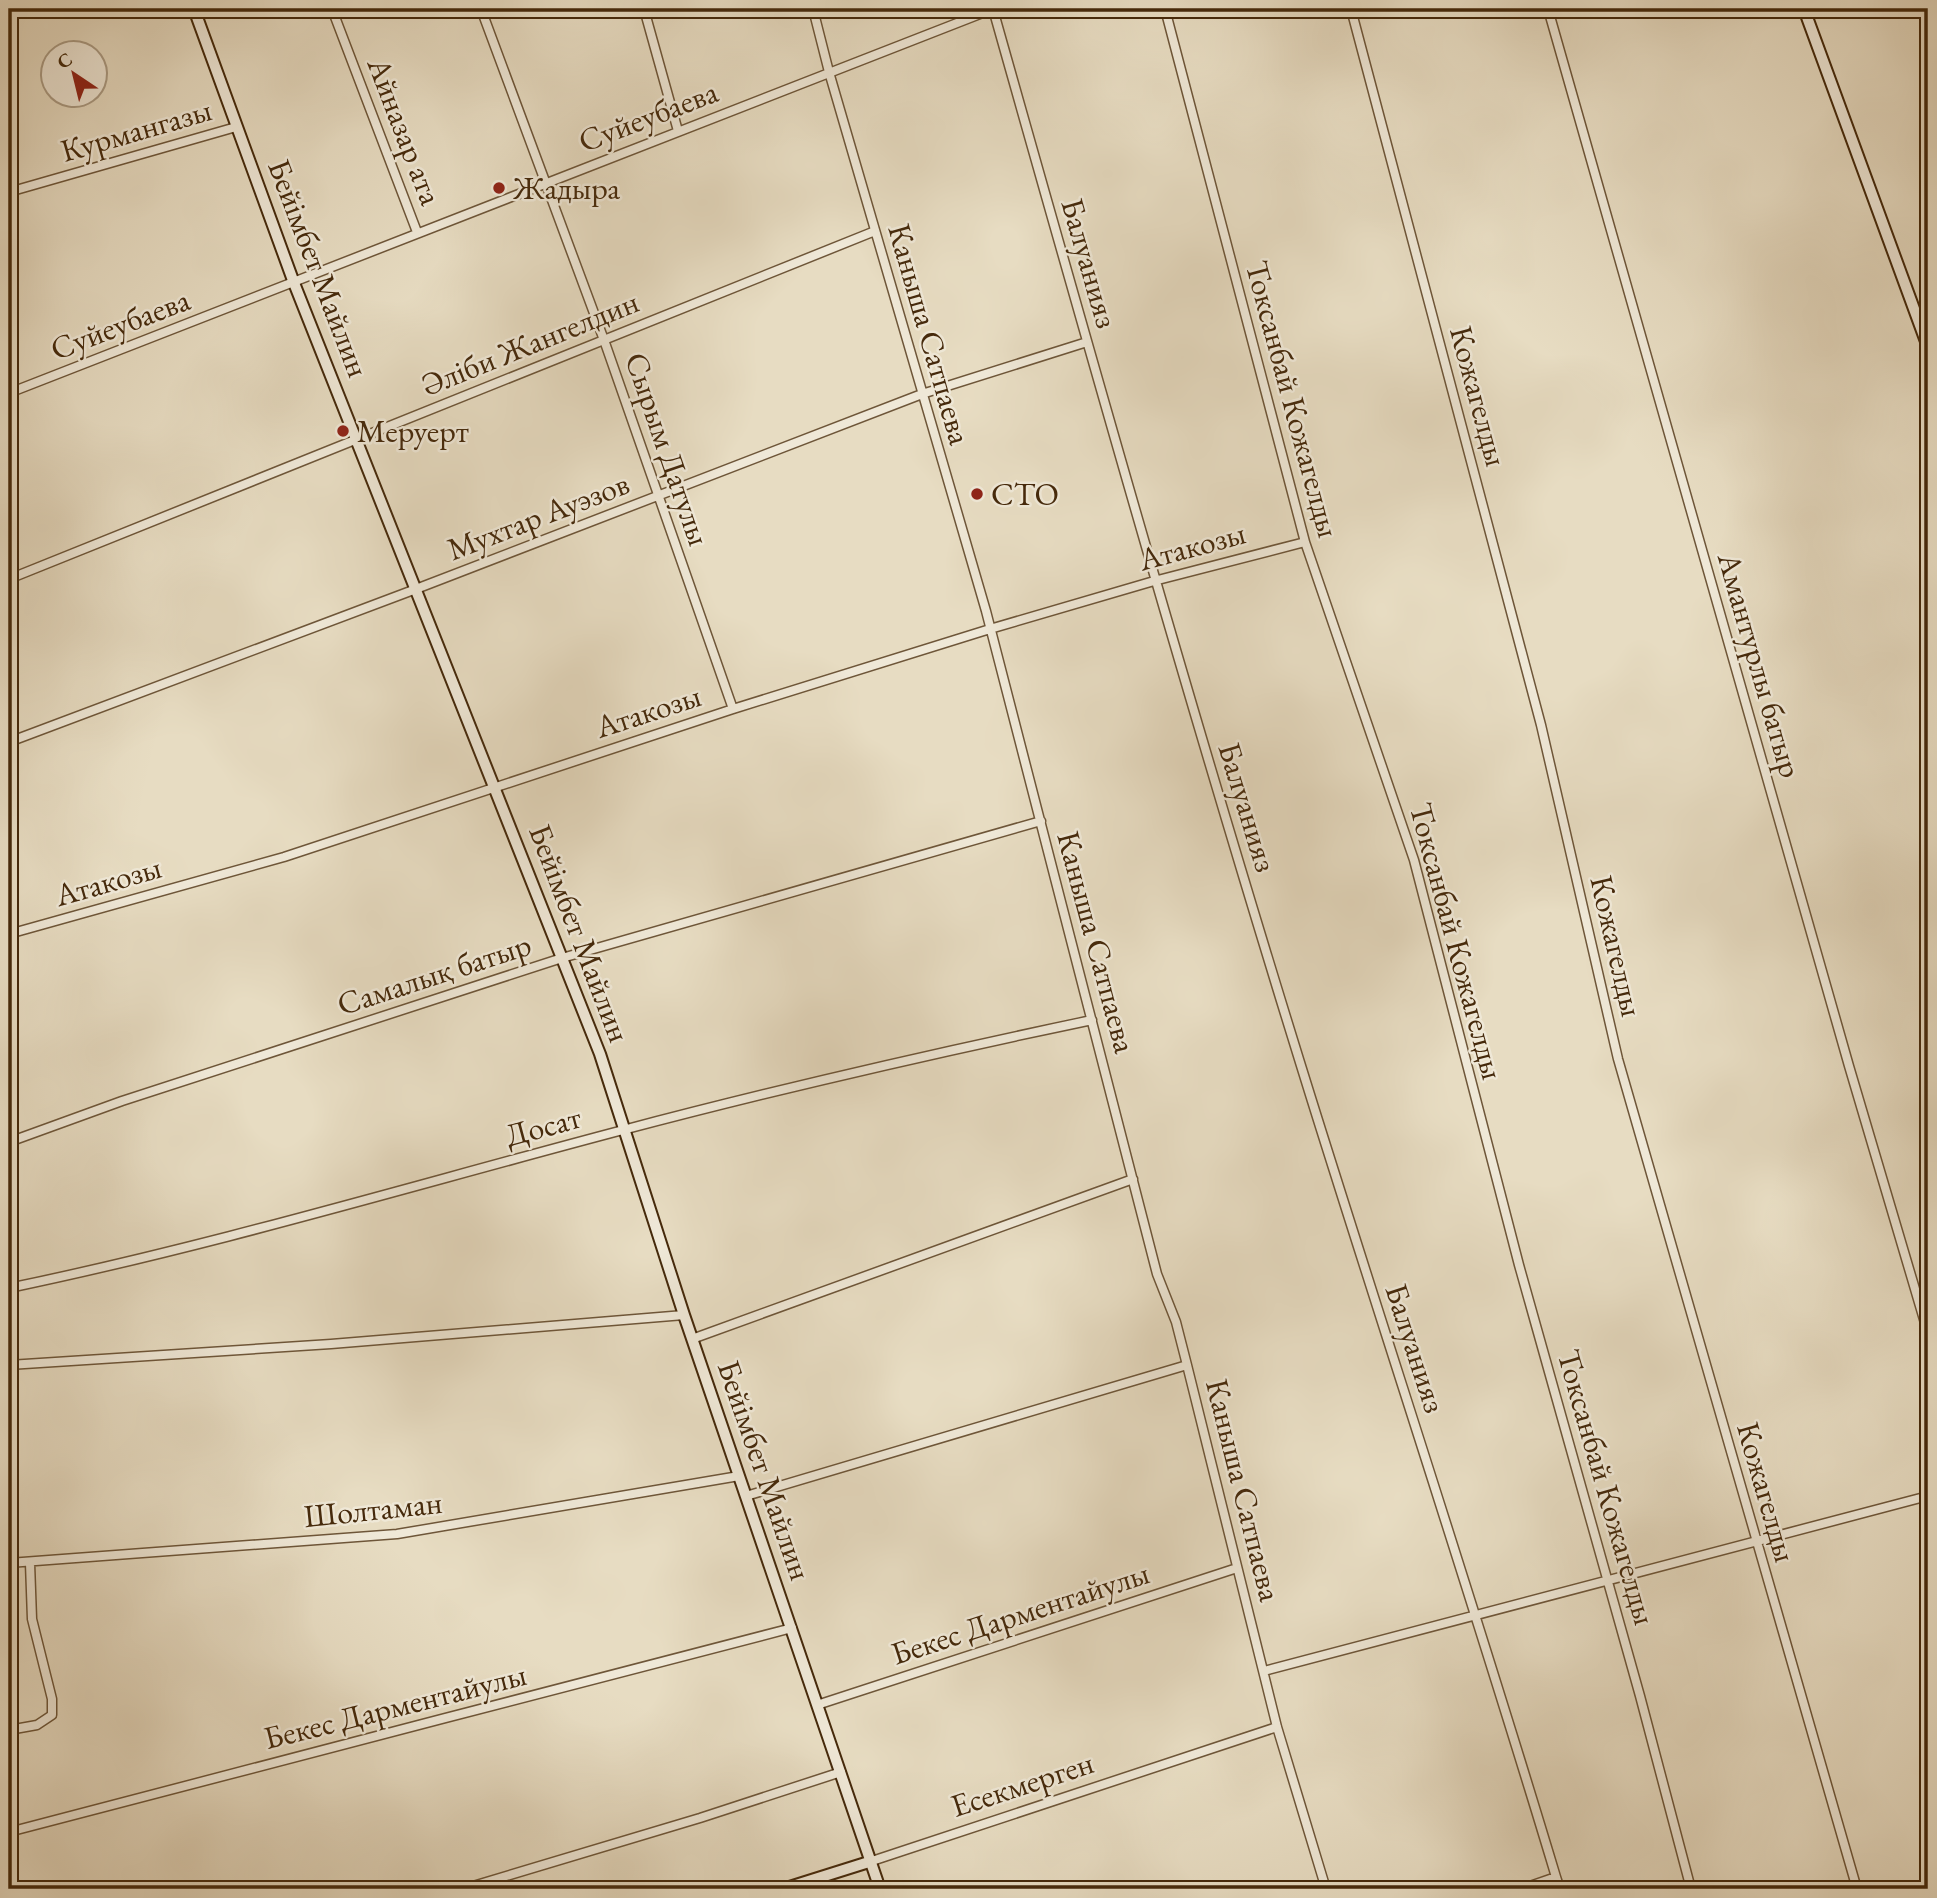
<svg xmlns="http://www.w3.org/2000/svg" width="1937" height="1898" font-family="'EB Garamond',serif">
  <rect width="100%" height="100%" fill="#e7dcc2"/>
  <filter id="stains"><feTurbulence type="fractalNoise" baseFrequency=".00286" numOctaves="4"/><feColorMatrix values="0 0 0 0 .2 0 0 0 0 .09 0 0 0 0 .02 0 0 0 .5 -.17"/></filter>
  <radialGradient id="worn" r=".72"><stop offset=".6" stop-color="#630" stop-opacity="0"/><stop offset="1" stop-color="#630" stop-opacity=".3"/></radialGradient>
  <g fill="none" stroke-linecap="round" stroke-linejoin="round">
    <defs>
      <path id="street" d="M332,9L417,232
        M481,9L604,340L733,709
        M644,9L678,131
        M813,9L829,72L986,611L1157,1274L1176,1322L1187,1365L1277,1727L1326,1889
        M993,9C1096,374 1199,739 1312,1101C1393,1360 1478,1617 1556,1877L1521,1889
        M1165,9L1305,542L1414,860L1519,1265L1640,1696L1691,1889
        M1351,9L1541,725L1618,1059L1857,1889
        M1548,9L1849,1066L1928,1333
        M9,192L236,127
        M9,393L993,9
        M9,579L875,231
        M9,742L416,589L922,394L1087,342
        M9,934L284,857L733,709L990,629L1154,581L1305,542
        M9,1142L122,1101L562,958L1041,821
        M9,1288C216,1245 418,1184 623,1130C778,1089 935,1053 1092,1020
        M692,1339L1133,1179
        M9,1365L331,1344L684,1315
        M746,1496L1187,1365
        M9,1563L397,1534L739,1476
        M1264,1671L1928,1496
        M817,1705L1237,1568
        M9,1730L37,1725L52,1715V1699L32,1619L30,1563
        M9,1832C270,1762 531,1697 792,1628
        M872,1861L1277,1727
        M1556,1877L1560,1889
        M463,1889L700,1818L841,1772"/>
      <path id="secondary" d="M194,9L294,283L600,1054L684,1315L880,1889
        M1804,9L1928,347
        M783,1889L872,1861"/>
    </defs>
    <!-- street casing -->
    <use href="#street" stroke="#6e5639" stroke-width="11"/>
    <!-- secondary casing -->
    <use href="#secondary" stroke="#45290b" stroke-width="14"/>
    <!-- street -->
    <use href="#street" stroke="#efe8d7" stroke-width="8"/>
    <!-- secondary -->
    <use href="#secondary" stroke="#efe8d7" stroke-width="10"/>
  </g>
  <!-- markers -->
  <g fill="#8f2418" stroke="#efe8d7" stroke-width="2.5">
    <circle cx="499" cy="188" r="7"/>
    <circle cx="343" cy="431" r="7"/>
    <circle cx="977" cy="494" r="7"/>
  </g>
  <g text-anchor="middle" stroke-width="5" stroke-linejoin="round" paint-order="stroke">
    <!-- street labels -->
    <g font-size="32" fill="#45290b" stroke="#efe8d7">
      <text transform="translate(648 116) rotate(-21)" y="11">Суйеубаева</text>
      <text transform="translate(136 130) rotate(-16)" y="11">Курмангазы</text>
      <text transform="translate(405 131) rotate(69)" y="11">Айназар ата</text>
      <text transform="translate(1090 263) rotate(74)" y="11">Балуанияз</text>
      <text transform="translate(319 268) rotate(69)" y="11">Бейімбет Майлин</text>
      <text transform="translate(120 324) rotate(-21)" y="11">Суйеубаева</text>
      <text transform="translate(930 334) rotate(74)" y="11">Каныша Сатпаева</text>
      <text transform="translate(530 343) rotate(-22)" y="11">Әліби Жангелдин</text>
      <text transform="translate(1479 396) rotate(75)" y="11">Кожагелды</text>
      <text transform="translate(1293 399) rotate(75)" y="11">Токсанбай Кожагелды</text>
      <text transform="translate(668 449) rotate(71)" y="11">Сырым Датулы</text>
      <text transform="translate(538 516) rotate(-21)" y="11">Мухтар Ауэзов</text>
      <text transform="translate(1192 546) rotate(-15)" y="11">Атакозы</text>
      <text transform="translate(1760 665) rotate(74)" y="11">Амантурлы батыр</text>
      <text transform="translate(648 711) rotate(-18)" y="11">Атакозы</text>
      <text transform="translate(1248 807) rotate(73)" y="11">Балуанияз</text>
      <text transform="translate(108 881) rotate(-16)" y="11">Атакозы</text>
      <text transform="translate(580 933) rotate(69)" y="11">Бейімбет Майлин</text>
      <text transform="translate(1457 941) rotate(75)" y="11">Токсанбай Кожагелды</text>
      <text transform="translate(1097 942) rotate(75)" y="11">Каныша Сатпаева</text>
      <text transform="translate(1617 946) rotate(77)" y="11">Кожагелды</text>
      <text transform="translate(434 974) rotate(-18)" y="11">Самалық батыр</text>
      <text transform="translate(543 1126) rotate(-15)" y="11">Досат</text>
      <text transform="translate(1416 1348) rotate(72)" y="11">Балуанияз</text>
      <text transform="translate(765 1470) rotate(71)" y="11">Бейімбет Майлин</text>
      <text transform="translate(1607 1487) rotate(74)" y="11">Токсанбай Кожагелды</text>
      <text transform="translate(1244 1490) rotate(76)" y="11">Каныша Сатпаева</text>
      <text transform="translate(1767 1492) rotate(74)" y="11">Кожагелды</text>
      <text transform="translate(373 1509) rotate(-6)" y="11">Шолтаман</text>
      <text transform="translate(1020 1613) rotate(-18)" y="11">Бекес Дарментайулы</text>
      <text transform="translate(395 1706) rotate(-14)" y="11">Бекес Дарментайулы</text>
      <text transform="translate(1022 1784) rotate(-18)" y="11">Eсекмерген</text>
    </g>
    <!-- poi labels -->
    <g font-size="32" fill="#45290b" stroke="#efe8d7" text-anchor="start">
      <text x="513" y="199">Жадыра</text>
      <text x="357" y="442">Меруерт</text>
      <text x="991" y="505">CTO</text>
    </g>
  </g>
  <!-- margin -->
  <rect width="1937" height="1898" fill="none" stroke="#e7dcc2" stroke-width="35"/>
  <rect x="10" y="10" width="1916" height="1877" fill="none" stroke="#45290b" stroke-width="3.5"/>
  <rect x="18" y="18" width="1902" height="1863" fill="none" stroke="#45290b" stroke-width="2"/>
  <!-- north arrow -->
  <g transform="translate(74 74) rotate(325)"><circle r="33" fill="#efe8d7" stroke="#ab9c85" stroke-width="2"/>
  <path d="M0-5L12 26L0 18L-12 26Z" fill="#8f2418"/>
  <text y="-10" font-size="19" font-weight="bold" text-anchor="middle" fill="#45290b">С</text>
  </g>
  <rect width="100%" height="100%" filter="url(#stains)"/>
  <rect width="100%" height="100%" fill="url(#worn)"/>
</svg>
